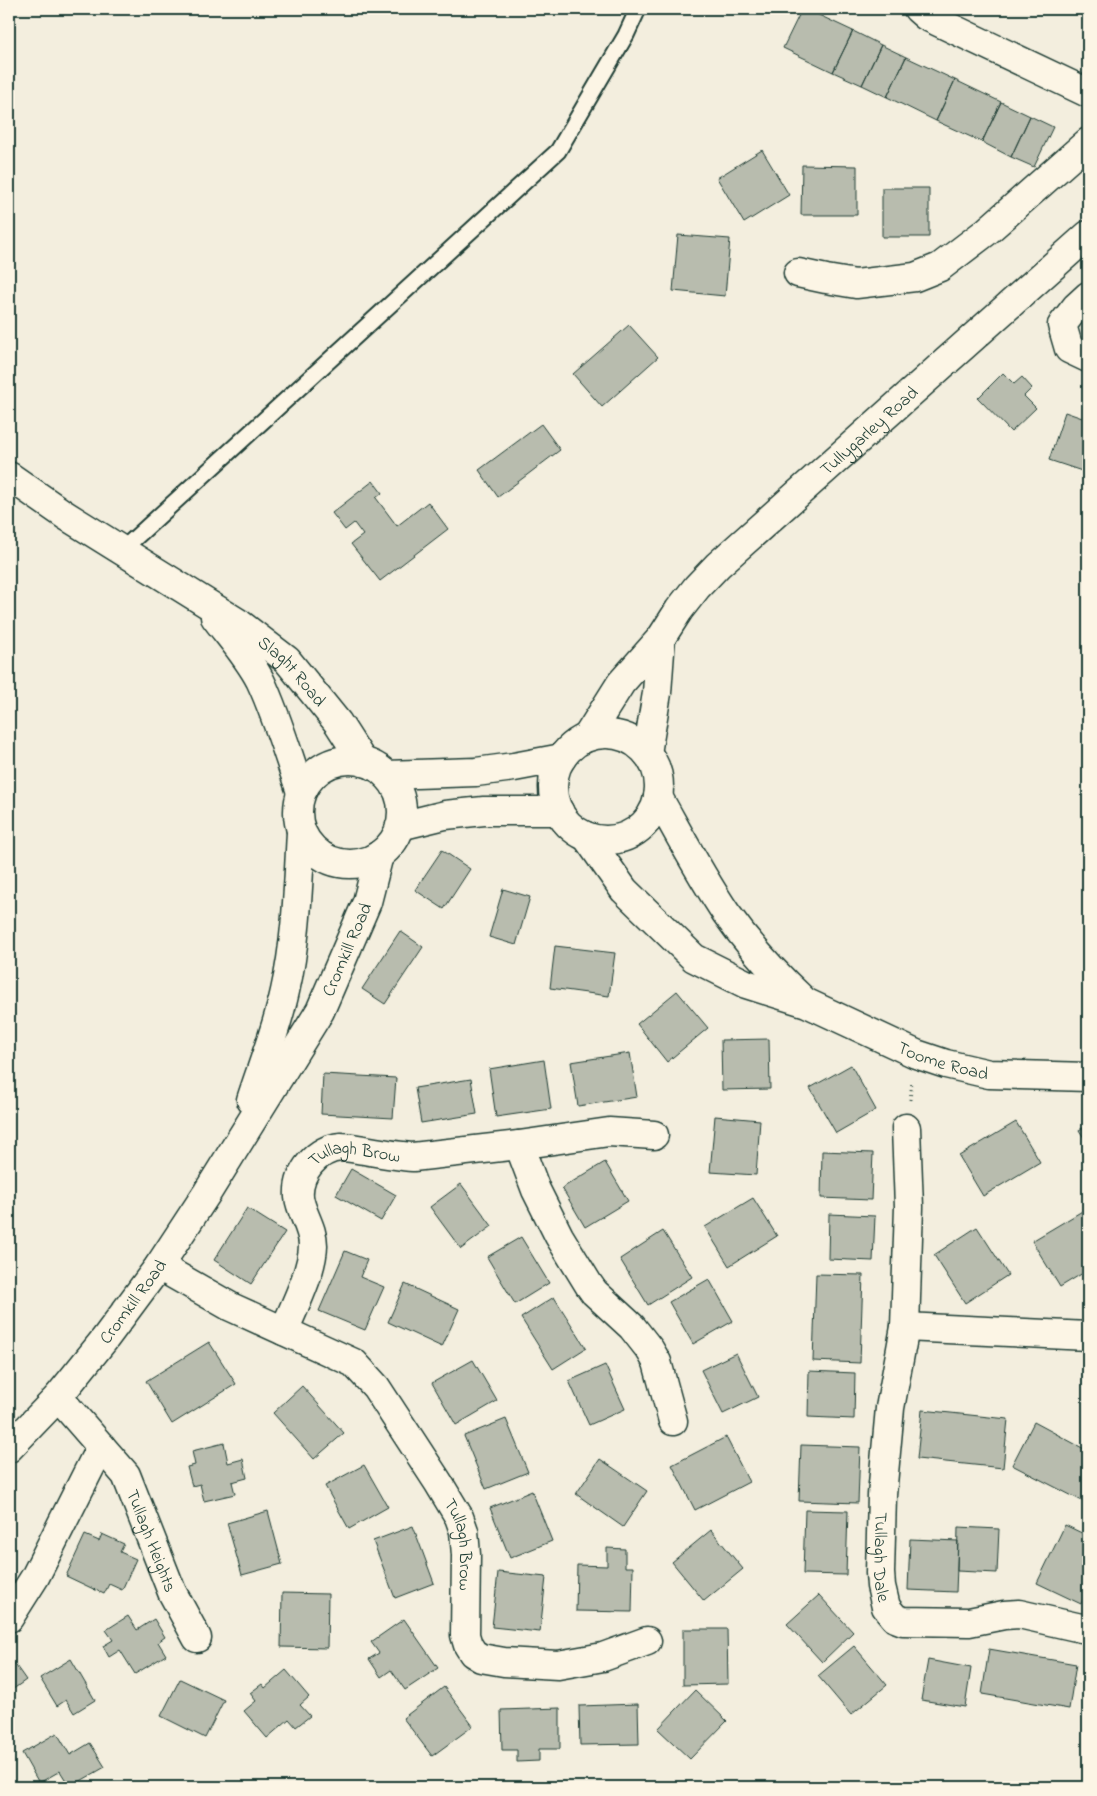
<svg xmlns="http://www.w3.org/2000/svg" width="1097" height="1796" font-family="'Indie Flower',sans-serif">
  <rect width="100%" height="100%" fill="#f3eede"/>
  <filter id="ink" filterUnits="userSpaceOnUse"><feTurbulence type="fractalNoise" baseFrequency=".02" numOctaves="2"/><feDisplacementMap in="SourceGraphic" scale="10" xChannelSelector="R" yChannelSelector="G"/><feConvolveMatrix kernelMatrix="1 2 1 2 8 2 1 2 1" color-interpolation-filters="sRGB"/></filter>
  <g filter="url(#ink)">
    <!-- building -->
    <path fill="#b8bcae" stroke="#1f3d34" d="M802,9H806L853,31L833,72L783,48Z
      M853,31L881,45L862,85L833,72Z
      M881,45L906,57L887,97L862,85Z
      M906,57L955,80L936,121L887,97Z
      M955,80L1001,102L982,142L936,121Z
      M1001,102L1030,116L1011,157L982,142Z
      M1030,116L1053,127L1034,167L1011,157Z
      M762,150L789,195L744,223L717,178Z
      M802,165L857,166V215H801Z
      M882,188H929V237H882Z
      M678,235L730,239L725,296L673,291Z
      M629,325L658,357L602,407L573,374Z
      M1003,373L1014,384L1022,377L1032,388L1024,396L1036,408L1011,432L978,398Z
      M1065,412L1088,420V473L1049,460Z
      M541,424L560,450L498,497L479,470Z
      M373,481L382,493L376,498L397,526L428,502L448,529L380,581L351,544L363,535L354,523L345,530L332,513Z
      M442,850L470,869L444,909L415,890Z
      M503,889L530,897L516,945L489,937Z
      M400,931L423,947L385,1004L362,989Z
      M555,946L615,953L609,996L550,988Z
      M677,991L708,1028L667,1062L637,1024Z
      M769,1039L770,1089L722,1090L721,1040Z
      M630,1053L637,1097L578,1106L571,1062Z
      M544,1060L551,1109L496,1117L489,1069Z
      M851,1065L876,1110L836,1133L810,1088Z
      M323,1074L396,1078L393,1118L321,1114Z
      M471,1079L477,1114L421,1123L415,1088Z
      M715,1116L760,1120L756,1175L710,1172Z
      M1016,1122L1040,1162L983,1196L959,1156Z
      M1088,1125V1144L1079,1130Z
      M822,1151L873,1153L871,1200L821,1198Z
      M605,1162L628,1201L585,1227L562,1188Z
      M351,1169L396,1195L381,1221L336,1195Z
      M461,1184L492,1226L461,1249L430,1207Z
      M753,1198L777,1236L729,1266L705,1227Z
      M247,1208L285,1232L251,1284L214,1260Z
      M1084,1210L1088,1218V1270L1060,1287L1032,1241Z
      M829,1214L875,1216L873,1261L828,1259Z
      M977,1227L1008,1275L965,1303L934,1255Z
      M663,1231L692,1277L648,1305L620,1259Z
      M521,1237L549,1283L515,1304L487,1257Z
      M345,1251L367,1260L360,1277L384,1287L365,1330L319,1311Z
      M816,1274L863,1275L860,1363L813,1361Z
      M709,1279L733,1321L693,1344L669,1302Z
      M405,1284L459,1309L442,1347L388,1322Z
      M554,1297L586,1348L553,1369L521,1318Z
      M209,1342L236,1384L172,1424L146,1381Z
      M736,1353L758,1397L723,1414L701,1370Z
      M473,1360L497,1401L456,1425L432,1383Z
      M605,1365L625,1409L589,1425L569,1381Z
      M809,1371L855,1373L854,1419L808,1417Z
      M302,1386L344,1433L314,1459L273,1413Z
      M922,1410L1008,1419L1003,1468L917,1459Z
      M506,1419L528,1472L486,1489L464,1436Z
      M1034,1422L1088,1451V1504L1012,1465Z
      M726,1437L749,1482L695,1510L672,1465Z
      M224,1443L228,1463L243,1459L247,1478L232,1482L235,1494L204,1501L200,1484L192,1486L187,1467L195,1465L192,1451Z
      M801,1445L860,1447L858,1503L799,1501Z
      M600,1459L647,1491L623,1527L576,1494Z
      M364,1465L388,1507L349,1529L325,1486Z
      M532,1491L552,1541L510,1558L490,1508Z
      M805,1510L848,1511L846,1575L803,1574Z
      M268,1511L282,1564L242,1575L227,1523Z
      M1065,1525L1088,1536V1588L1081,1604L1037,1583Z
      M413,1526L434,1583L395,1598L373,1541Z
      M958,1527L999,1529L997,1573L957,1571Z
      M711,1530L743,1569L704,1601L672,1562Z
      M102,1534L124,1544L120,1552L136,1559L122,1590L109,1584L104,1594L66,1576L85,1535L99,1541Z
      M910,1539L958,1541L956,1592L908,1590Z
      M607,1548L625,1549V1567H633L632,1612L576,1611L577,1565L607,1566Z
      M498,1572L546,1577L540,1632L492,1627Z
      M282,1593L328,1594L327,1648L281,1647Z
      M819,1595L853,1632L822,1662L787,1624Z
      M128,1616L137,1630L154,1619L165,1637L158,1642L166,1655L135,1674L120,1650L109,1657L103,1646L113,1640L106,1630Z
      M404,1619L438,1668L405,1690L391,1670L381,1677L369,1659L379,1653L371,1642Z
      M683,1629H727L728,1684L683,1685Z
      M854,1646L887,1685L851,1715L818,1676Z
      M989,1649L1076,1664L1069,1709L982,1694Z
      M9,1656L26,1680L9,1692Z
      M71,1659L95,1700L74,1713L66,1700L57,1706L40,1678Z
      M928,1660L971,1668L965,1707L921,1700Z
      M286,1670L309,1697L300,1705L310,1716L296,1727L289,1719L267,1738L244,1711L256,1701L250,1693L262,1684L265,1688Z
      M180,1679L224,1700L205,1738L161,1716Z
      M444,1687L473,1726L432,1756L403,1718Z
      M695,1690L727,1721L690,1759L658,1729Z
      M638,1704L639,1744L580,1745L579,1706Z
      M560,1708V1749H539V1761L517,1762V1750H502L501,1710Z
      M57,1733L70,1755L90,1743L105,1767L70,1787L60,1771L39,1783L22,1753Z"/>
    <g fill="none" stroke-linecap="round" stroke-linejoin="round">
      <defs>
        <path id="lane" d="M122,550L558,151L626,35L638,9"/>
        <g id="street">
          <path d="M918,9L926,16L1088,93"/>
          <path d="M798,273L826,279L856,284L915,277L940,267L986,232L1088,142"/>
          <path d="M1088,296L1076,307L1062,325L1069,349L1088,358"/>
          <path id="s1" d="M906,1128L909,1207L905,1327L890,1408L882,1495L880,1573L881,1586L886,1607L895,1618L903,1621L969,1622L1004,1615L1019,1614L1081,1628L1088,1627"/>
          <path d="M519,1145L609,1132L654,1135"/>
          <path id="s2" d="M159,1266L231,1307L354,1363L376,1387L438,1482L459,1517L464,1531L466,1555L465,1635L468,1645L473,1653L481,1658L504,1662L558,1665L603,1657L647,1641"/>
          <path d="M905,1327L1088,1336"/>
          <path id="s3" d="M284,1331C294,1307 313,1270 313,1245C313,1228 301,1213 299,1197C297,1172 317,1149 341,1147C349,1147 357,1149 364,1150C381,1153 397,1156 413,1157L519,1145L536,1190L559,1236L589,1285L594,1292L632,1327L650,1350L657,1362L673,1421"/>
          <path id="s4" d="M58,1397L126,1475L172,1592L197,1638"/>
          <path d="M9,1618L35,1577L101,1446"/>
        </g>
        <g id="secondary">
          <path id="s5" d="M9,476L65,515L240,624L287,660L338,723L363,762"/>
          <path d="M215,617C230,637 248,657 260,680C277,716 288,755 301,792"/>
          <circle cx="606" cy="787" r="53"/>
          <path id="s6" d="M587,737L621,683L661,638L679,610L697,587L718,565L1088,235"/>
          <path d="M647,753L657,693L661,638"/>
          <circle cx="350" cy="812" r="52"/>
          <path d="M386,775L476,772L514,767L562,758"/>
          <path d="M658,797C680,836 701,876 726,913C748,944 774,973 802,999"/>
          <path d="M400,826L445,815L484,811H559"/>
          <path id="s7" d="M586,836L624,890L694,958L746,984L807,1003L916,1054L946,1064L989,1074L1088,1077"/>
          <path d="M251,1100C263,1063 277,1028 285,991C297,939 298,885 301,832"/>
          <path id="s8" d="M9,1448L58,1397L104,1340L159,1266L207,1193L320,1011L367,902L379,855"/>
        </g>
      </defs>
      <!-- lane casing -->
      <use href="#lane" stroke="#1f3d34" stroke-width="19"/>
      <!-- street casing -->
      <use href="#street" stroke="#1f3d34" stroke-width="31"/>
      <!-- secondary casing -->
      <use href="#secondary" stroke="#1f3d34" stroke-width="31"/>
      <!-- path -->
      <path stroke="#1f3d34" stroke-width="3" stroke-dasharray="1 4" stroke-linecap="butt" d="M910,1100L912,1081"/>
      <!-- lane -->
      <use href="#lane" stroke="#fcf5e5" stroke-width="15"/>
      <!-- street -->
      <use href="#street" stroke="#fcf5e5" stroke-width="28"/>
      <!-- secondary -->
      <use href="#secondary" stroke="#fcf5e5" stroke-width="28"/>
    </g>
  </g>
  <g text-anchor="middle" stroke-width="4" stroke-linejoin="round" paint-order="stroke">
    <!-- street labels -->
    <g font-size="18" fill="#1f3d34" stroke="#fcf5e5">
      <text dy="6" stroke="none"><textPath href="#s6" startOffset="419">Tullygarley Road</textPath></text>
      <text dy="6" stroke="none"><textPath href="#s5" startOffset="345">Slaght Road</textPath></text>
      <text dy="6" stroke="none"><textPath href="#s8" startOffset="605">Cromkill Road</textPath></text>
      <text dy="6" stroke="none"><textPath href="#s7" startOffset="434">Toome Road</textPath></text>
      <text dy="6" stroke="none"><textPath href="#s3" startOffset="226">Tullagh Brow</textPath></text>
      <text dy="6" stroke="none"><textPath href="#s8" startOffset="192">Cromkill Road</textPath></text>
      <text dy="6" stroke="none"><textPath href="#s4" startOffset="174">Tullagh Heights</textPath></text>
      <text dy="6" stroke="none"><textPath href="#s2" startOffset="432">Tullagh Brow</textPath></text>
      <text dy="6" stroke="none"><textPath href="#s1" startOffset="431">Tullagh Dale</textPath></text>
    </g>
  </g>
  <!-- margin -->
  <rect width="1097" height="1796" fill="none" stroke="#fcf5e5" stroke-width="30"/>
  <rect x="15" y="15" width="1067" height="1766" fill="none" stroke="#1f3d34" stroke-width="2" filter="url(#ink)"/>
</svg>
